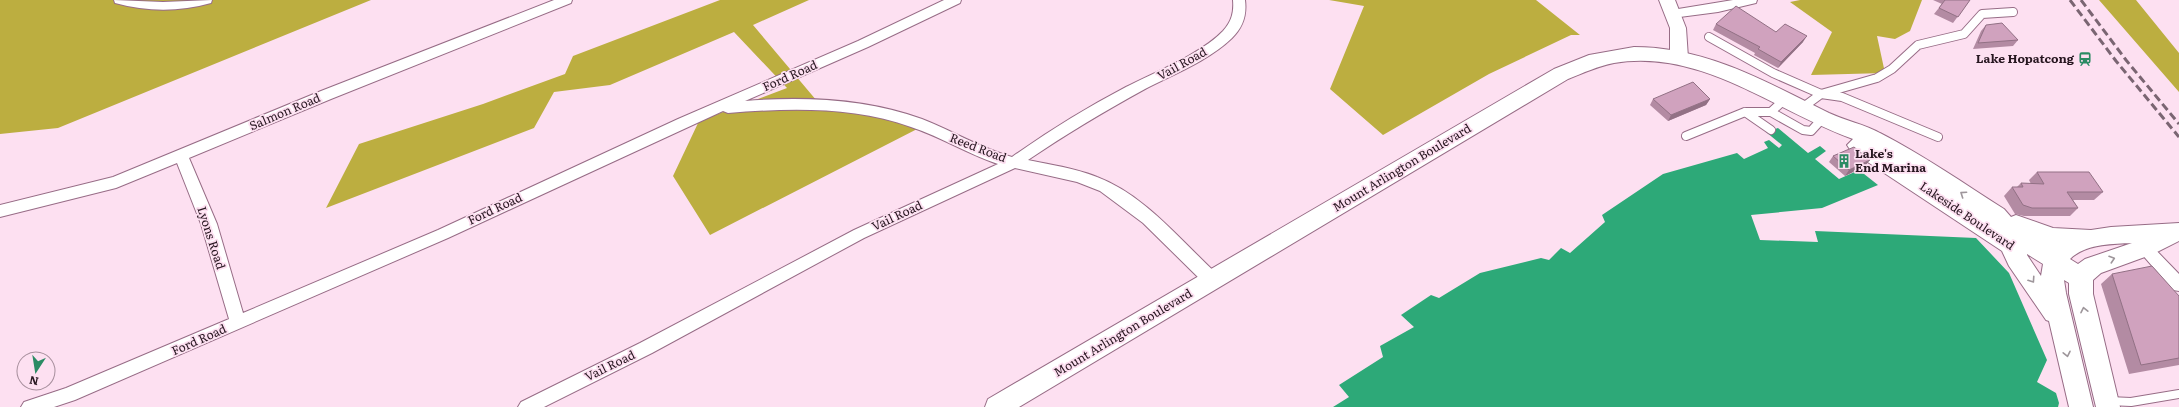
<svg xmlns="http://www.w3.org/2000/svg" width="2179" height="407" font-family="Literata,serif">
  <rect width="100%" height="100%" fill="#fde0f1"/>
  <!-- forest -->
  <path fill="#bcae40" d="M0,0H371L58,128L0,134Z
    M720,0H809L753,25L822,107L923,126L710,235L673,176L699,121L787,88L734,32L610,85L554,92L534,128L326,208L359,144L483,104L565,74L573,56Z
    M1329,0H1536L1580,35H1571L1489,74L1383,135L1330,89L1364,6Z
    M1800,0H1922L1910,31L1895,39L1877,36L1885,73L1811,75L1832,32L1790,2Z
    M2099,0H2136L2179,53V92Z"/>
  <!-- water -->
  <path fill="#2da978" d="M1778,128L1808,153L1820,146L1826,151L1815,159L1839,179L1859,170L1878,185L1822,208L1751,215L1760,240L1818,242L1815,231L1976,238L2009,273L2047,360L2037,382L2056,393L2059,403L2058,407H1333L1349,397L1339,385L1383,357L1380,346L1414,327L1401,315L1431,295L1439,298L1480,273L1541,258L1549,260L1561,248L1570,253L1605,222L1602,215L1663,174L1737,153L1744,159L1768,148L1764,142L1769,140L1779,148L1782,145L1766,132Z"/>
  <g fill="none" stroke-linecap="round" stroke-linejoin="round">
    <defs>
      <path id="service" d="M1709,37L1773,73L1821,94L1877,78L1892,69L1918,45L1964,34L1982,14L2013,12
        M1785,99L1771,112L1803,130L1811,131L1822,119
        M1802,108L1821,94L1842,97L1938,137
        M1745,112L1771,130
        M1686,136L1745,112H1771
        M2109,401L2131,402L2179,394"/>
      <path id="minor" d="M114,0L163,2L212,0L211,3C179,12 148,12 115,3Z
        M554,0H572L571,3L331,99L189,158L217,224L243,313L438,230L678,119L858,41L944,0H961L960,3L868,47L745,101C804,96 867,99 922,119C953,131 980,148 1012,157C1049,131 1086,108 1126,87C1155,72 1201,54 1223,31C1232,21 1234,12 1233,0H1245C1247,15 1243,27 1232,38C1208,61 1174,74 1145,89C1105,111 1066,134 1028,160C1051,165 1075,168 1097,177C1145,195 1181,241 1218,275L1220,280L1218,285L1212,286L1206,285L1143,223L1100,191L1077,182L1015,168L864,238L652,353L544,407H518L521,402L640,343L854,230L998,164C968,154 941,137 911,127C854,106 788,108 728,113L723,111L448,238L75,400L54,407H21L24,402L66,388L229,319L201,224L177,163L116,188L0,217V205L113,177L321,91Z
        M1733,0H1757L1756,3L1718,12L1672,18L1665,14L1672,10Z
        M2145,242L2150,244L2179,274V291L2173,290L2140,252L2137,248L2140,244Z"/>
      <path id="tertiary" d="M1659,0H1675L1686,28L1688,58L1685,62L1679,64L1673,62L1670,58V28Z"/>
      <path id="secondary" d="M1634,47C1706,47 1767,82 1829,113C1846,121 1864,124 1880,133C1923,155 1963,183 2004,209L2011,217L2016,215L2053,228L2091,230L2111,227L2179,223V241L2153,254L2101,273L2093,280V294L2120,407H2096L2069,294V283L2064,280L2066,293L2093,407H2069L2049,321L2046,320L2009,266L2002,251L1851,151L1847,145L1853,139C1775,111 1701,48 1614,63C1598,66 1583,73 1568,79L1019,407H985L988,399L1554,69L1589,55ZM2132,243L2085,259L2078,264L2070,259C2085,244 2112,244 2132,243ZM2027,254L2043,264L2041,276L2027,255Z"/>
    </defs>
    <!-- service casing -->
    <use href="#service" stroke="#976c86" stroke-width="10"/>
    <!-- minor casing -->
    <use href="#minor" stroke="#976c86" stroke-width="2"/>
    <!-- tertiary casing -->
    <use href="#tertiary" stroke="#976c86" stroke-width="2"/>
    <!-- secondary casing -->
    <use href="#secondary" stroke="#976c86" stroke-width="2"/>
    <!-- service -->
    <use href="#service" stroke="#fff" stroke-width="8"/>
    <!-- minor -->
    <use href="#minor" fill="#fff" fill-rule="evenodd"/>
    <!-- tertiary -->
    <use href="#tertiary" fill="#fff" fill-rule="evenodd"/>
    <!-- secondary -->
    <use href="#secondary" fill="#fff" fill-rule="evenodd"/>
    <!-- rail -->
    <path stroke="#7a6572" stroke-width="3" stroke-dasharray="8 4" stroke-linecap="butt" d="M2070,0L2116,61L2179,137
      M2081,0L2126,60L2179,124"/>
  </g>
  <!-- wall -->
  <path fill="#b38ba3" d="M1933,0H1970L1953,23L1934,14L1942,4Z
    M1716,24L1776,32L1803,42L1778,68L1754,55L1755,53L1713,30Z
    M1986,25L2018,40L2013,46L1973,49L1981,31Z
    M1653,99H1710L1706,105L1668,121L1650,105Z
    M1833,156L1865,166L1845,176L1829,162Z
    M2037,172L2103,192L2094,200H2073L2078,208L2070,216H2024L2015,214L2004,196L2012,187H2017L2021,183L2031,184L2029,180Z
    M2112,274L2179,296V365L2129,374L2101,284Z"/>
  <!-- shaded-wall -->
  <path fill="#927185" d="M1807,36L1803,42L1778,68L1781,62Z
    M1710,99L1706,105L1668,121L1671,115Z
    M1870,160L1865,166L1845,176L1849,170Z"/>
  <!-- building -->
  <path fill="#d0a2be" stroke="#927185" d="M1945,0H1970L1958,17L1939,8Z
    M1736,6L1776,32L1785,24L1807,36L1781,62L1758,49L1760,47L1716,24Z
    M2002,23L2018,40L1978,43L1986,25Z
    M1693,82L1710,99L1671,115L1653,99Z
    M1854,147L1870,160L1849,170L1833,156Z
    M2037,172H2089L2103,192H2067L2078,208H2032L2023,205L2012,187H2023L2021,183L2044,184Z
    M2152,266L2179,296V358L2141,365L2112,274Z"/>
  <!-- one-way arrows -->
  <defs><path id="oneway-chevron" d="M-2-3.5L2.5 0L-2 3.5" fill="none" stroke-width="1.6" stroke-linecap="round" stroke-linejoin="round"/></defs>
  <g stroke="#9e969b">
    <use href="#oneway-chevron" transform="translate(1963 194) rotate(-146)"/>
    <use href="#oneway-chevron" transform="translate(2112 259) rotate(-18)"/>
    <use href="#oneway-chevron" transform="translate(2032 280) rotate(56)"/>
    <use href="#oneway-chevron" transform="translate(2084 310) rotate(-102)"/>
    <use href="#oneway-chevron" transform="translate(2067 354) rotate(78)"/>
  </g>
  <!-- icons -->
  <defs>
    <symbol id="station-bare" viewBox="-9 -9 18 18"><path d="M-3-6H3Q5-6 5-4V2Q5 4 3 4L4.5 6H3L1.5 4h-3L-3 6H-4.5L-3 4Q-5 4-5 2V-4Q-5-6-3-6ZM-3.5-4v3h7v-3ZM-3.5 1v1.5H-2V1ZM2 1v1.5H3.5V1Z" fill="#2b8b64" stroke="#fde0f1" stroke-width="2.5" paint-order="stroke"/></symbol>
    <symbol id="building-bare" viewBox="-9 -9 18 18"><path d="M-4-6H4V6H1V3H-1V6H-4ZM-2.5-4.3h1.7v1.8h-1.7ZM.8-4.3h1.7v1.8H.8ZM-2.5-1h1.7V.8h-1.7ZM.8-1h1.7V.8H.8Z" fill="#2b8b64" stroke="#fde0f1" stroke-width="2.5" paint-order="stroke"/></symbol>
  </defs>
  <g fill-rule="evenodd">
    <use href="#station-bare" x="2075" y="49" width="20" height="20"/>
    <use href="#building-bare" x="1834" y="151" width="20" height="20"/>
  </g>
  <g text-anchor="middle" stroke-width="3.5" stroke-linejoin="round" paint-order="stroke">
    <!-- poi labels -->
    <g font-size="12" font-weight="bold" fill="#271620" stroke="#fde0f1" text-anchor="end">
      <text x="2074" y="63">Lake Hopatcong</text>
      <text x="1855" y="158" text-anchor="start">Lake's<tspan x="1855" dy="14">End Marina</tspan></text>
    </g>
    <!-- street labels -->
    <g font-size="12" fill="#271620" stroke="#fde0f1">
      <text transform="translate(1182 64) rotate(-29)" y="4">Vail Road</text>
      <text transform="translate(790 76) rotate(-24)" y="4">Ford Road</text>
      <text transform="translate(285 112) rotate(-23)" y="4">Salmon Road</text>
      <text transform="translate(978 148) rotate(21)" y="4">Reed Road</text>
      <text transform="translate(1402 168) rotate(-31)" y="4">Mount Arlington Boulevard</text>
      <text transform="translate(495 209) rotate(-25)" y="4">Ford Road</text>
      <text transform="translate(897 216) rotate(-25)" y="4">Vail Road</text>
      <text transform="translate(1967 216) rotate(34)" y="4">Lakeside Boulevard</text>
      <text transform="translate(211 238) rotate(72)" y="4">Lyons Road</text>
      <text transform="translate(1123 333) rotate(-31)" y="4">Mount Arlington Boulevard</text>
      <text transform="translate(199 340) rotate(-24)" y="4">Ford Road</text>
      <text transform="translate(610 366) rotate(-26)" y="4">Vail Road</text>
    </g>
  </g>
  <!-- north arrow -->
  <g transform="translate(36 371) rotate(192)"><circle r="19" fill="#fde0f1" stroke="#a78f9d"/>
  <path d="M0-3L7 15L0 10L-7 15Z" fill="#2b8b64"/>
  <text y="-6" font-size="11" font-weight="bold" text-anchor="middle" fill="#271620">N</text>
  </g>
</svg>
